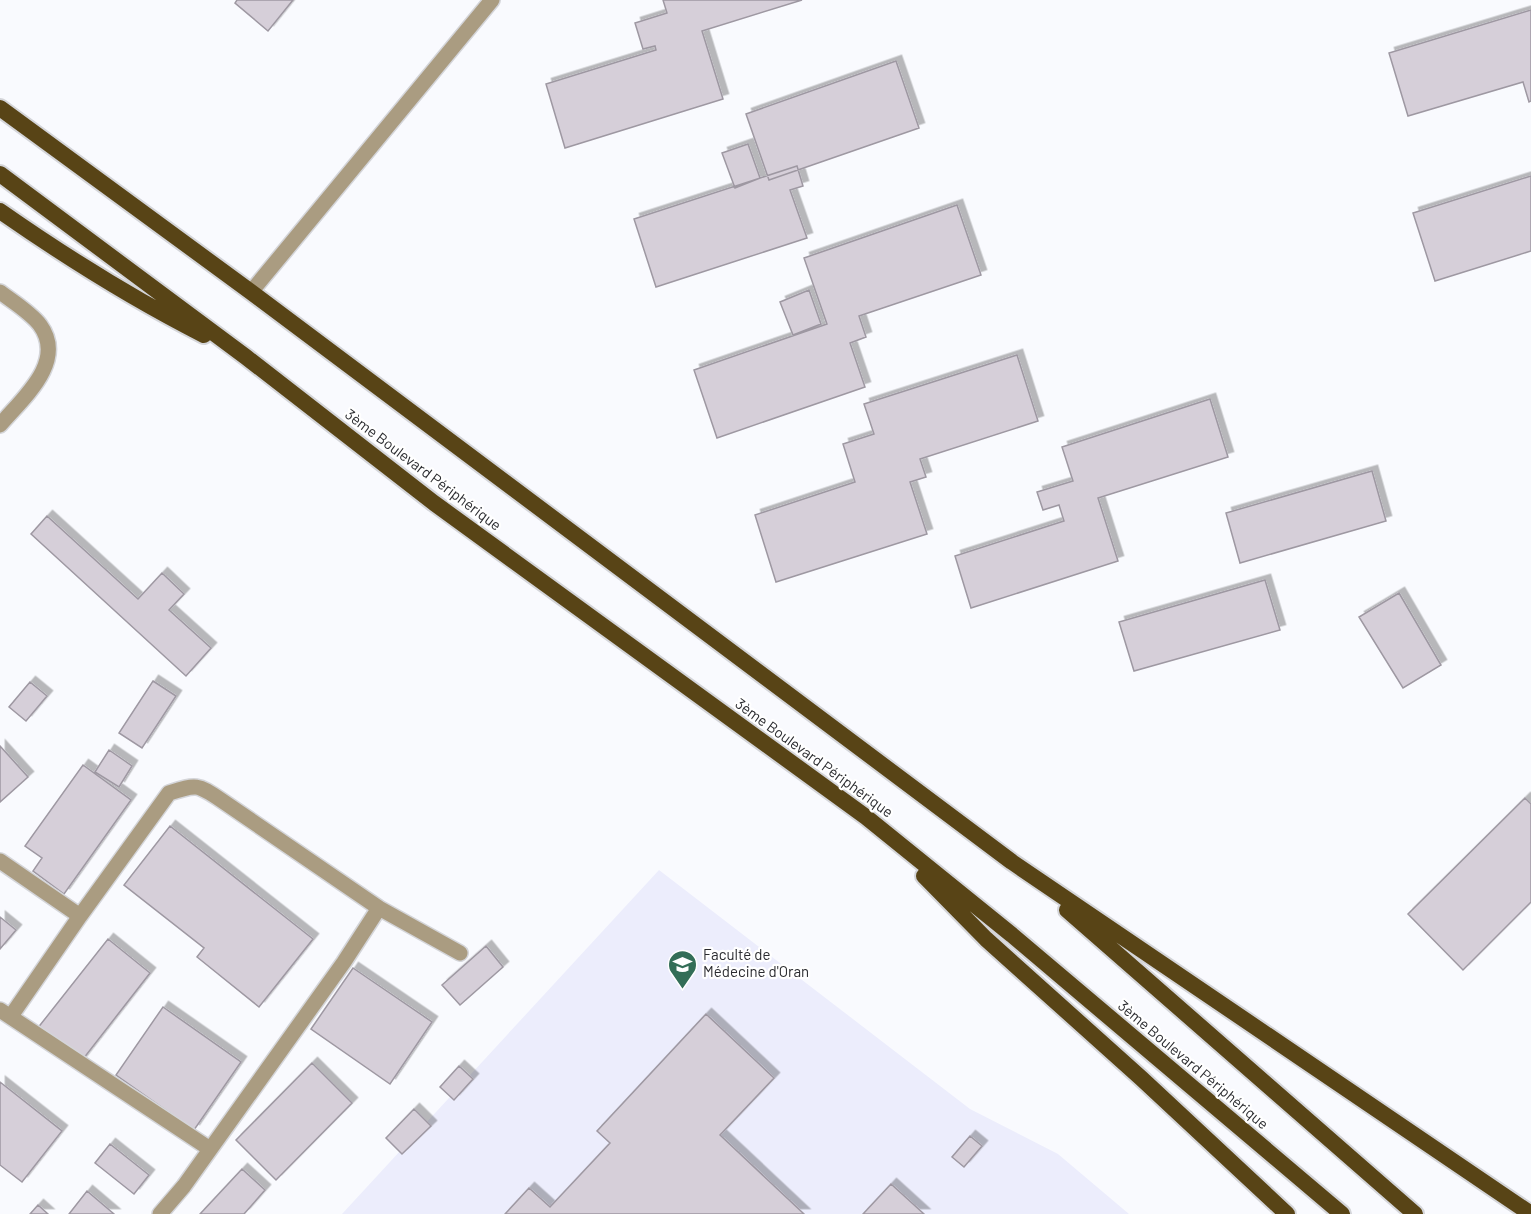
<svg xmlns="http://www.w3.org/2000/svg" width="1531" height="1214" font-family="Barlow,sans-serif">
  <defs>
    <filter id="shadow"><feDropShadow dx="5.5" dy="-5.5" stdDeviation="0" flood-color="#0004"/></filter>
  </defs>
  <rect width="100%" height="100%" fill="#f9fafe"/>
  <!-- built -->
  <path fill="#ecedfc" d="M659,870L970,1109L1058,1154L1129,1214H342Z"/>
  <!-- building -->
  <path fill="#d6cfd9" stroke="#9e98a2" stroke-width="1.5" filter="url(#shadow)" d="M237,0H293L268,31L235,3Z
    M663,0H802L702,31L723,99L565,148L546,84L656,50L655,46L643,49L635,23L667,13Z
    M1531,10V101L1529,102L1523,82L1408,116L1389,53Z
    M896,61L919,128L769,180L746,114Z
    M748,144L760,178L735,188L722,153Z
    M797,166L803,186L790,190L807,238L656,287L634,219Z
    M1531,176V251L1435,281L1413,213Z
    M957,205L981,275L859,316L866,337L850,343L865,387L717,438L694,370L827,324L804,258Z
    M809,290L821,324L793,335L780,302Z
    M1017,355L1038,421L920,459L926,477L910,482L927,534L776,582L755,515L855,482L843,444L874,434L864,404Z
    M1210,399L1228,457L1098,498L1118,561L971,608L955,556L1064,521L1059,505L1043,510L1037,492L1073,481L1062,447Z
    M1372,471L1386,521L1240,563L1226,513Z
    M47,516L138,599L162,573L184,594L169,610L211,648L186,676L31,534Z
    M1265,580L1280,630L1134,671L1119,622Z
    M1399,593L1441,665L1403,688L1359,617Z
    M153,681L176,696L142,748L119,733Z
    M30,682L47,696L26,721L9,707Z
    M0,746L28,777L0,802Z
    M109,750L132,766L119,787L95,772Z
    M83,765L131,800L64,894L33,871L42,858L25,846Z
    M1525,798L1531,804V902L1463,970L1408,914Z
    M170,826L313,939L259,1007L197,957L204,948L124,885Z
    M0,917L16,930L0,949Z
    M108,939L150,973L80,1063L37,1029Z
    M486,946L503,967L460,1005L442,985Z
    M353,968L432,1022L390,1084L311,1029Z
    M163,1007L241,1062L194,1130L116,1075Z
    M706,1014L774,1078L720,1135L804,1214H505L529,1188L550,1207L610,1143L597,1131Z
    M312,1063L352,1103L276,1180L236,1140Z
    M459,1066L473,1079L454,1100L440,1087Z
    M0,1082L62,1131L22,1182L0,1165Z
    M414,1109L431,1126L402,1154L386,1138Z
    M970,1136L982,1146L964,1167L952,1157Z
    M110,1144L149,1175L134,1194L95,1163Z
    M242,1169L265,1190L244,1214H200Z
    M891,1184L924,1214H863Z
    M87,1191L114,1214H69Z
    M38,1205L48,1214H30Z"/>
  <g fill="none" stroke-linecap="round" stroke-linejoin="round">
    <defs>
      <path id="minor" d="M0,292C13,302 30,312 40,325C67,362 22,399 0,425
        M251,292L492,0
        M0,861L80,916
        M0,1010L210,1149
        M11,1016L80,916L169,793C197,784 197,784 221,800L379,908L460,953
        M160,1214L184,1186L344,962L379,908"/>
      <path id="trunk" d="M0,108L251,292L1012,862L1531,1214
        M0,174L246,357L434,503L866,817L1012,935L1342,1214
        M0,211C66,257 133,299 204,335
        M924,876L986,939L1141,1078L1287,1214
        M1067,910L1415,1214"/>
    </defs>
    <!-- minor casing -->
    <use href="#minor" stroke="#d4d5d9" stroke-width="18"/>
    <!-- trunk casing -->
    <use href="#trunk" stroke="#d4d5d9" stroke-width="20"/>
    <!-- minor -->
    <use href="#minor" stroke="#aa9c81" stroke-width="15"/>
    <!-- trunk -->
    <use href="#trunk" stroke="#584416" stroke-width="16"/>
  </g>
  <!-- icons -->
  <defs>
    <symbol id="university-pin" viewBox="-11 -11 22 30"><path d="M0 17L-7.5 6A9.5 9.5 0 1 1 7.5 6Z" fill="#336e57" stroke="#fff"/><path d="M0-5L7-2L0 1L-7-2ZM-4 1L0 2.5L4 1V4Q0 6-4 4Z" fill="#fff"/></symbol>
  </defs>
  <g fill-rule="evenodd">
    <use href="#university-pin" x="666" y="948" width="33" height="45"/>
  </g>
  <g text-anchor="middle" stroke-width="4.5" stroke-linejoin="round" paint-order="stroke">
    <!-- street labels -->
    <g font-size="15" fill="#2a2b2f" stroke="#fff">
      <text transform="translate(423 470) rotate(37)" y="5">3ème Boulevard Périphérique</text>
      <text transform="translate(814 758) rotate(36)" y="5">3ème Boulevard Périphérique</text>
      <text transform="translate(1193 1065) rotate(40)" y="5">3ème Boulevard Périphérique</text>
    </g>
    <!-- poi labels -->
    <g font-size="15" fill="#2a2b2f" stroke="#fff" text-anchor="start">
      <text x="703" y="960">Faculté de<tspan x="703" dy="17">Médecine d'Oran</tspan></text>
    </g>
  </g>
</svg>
